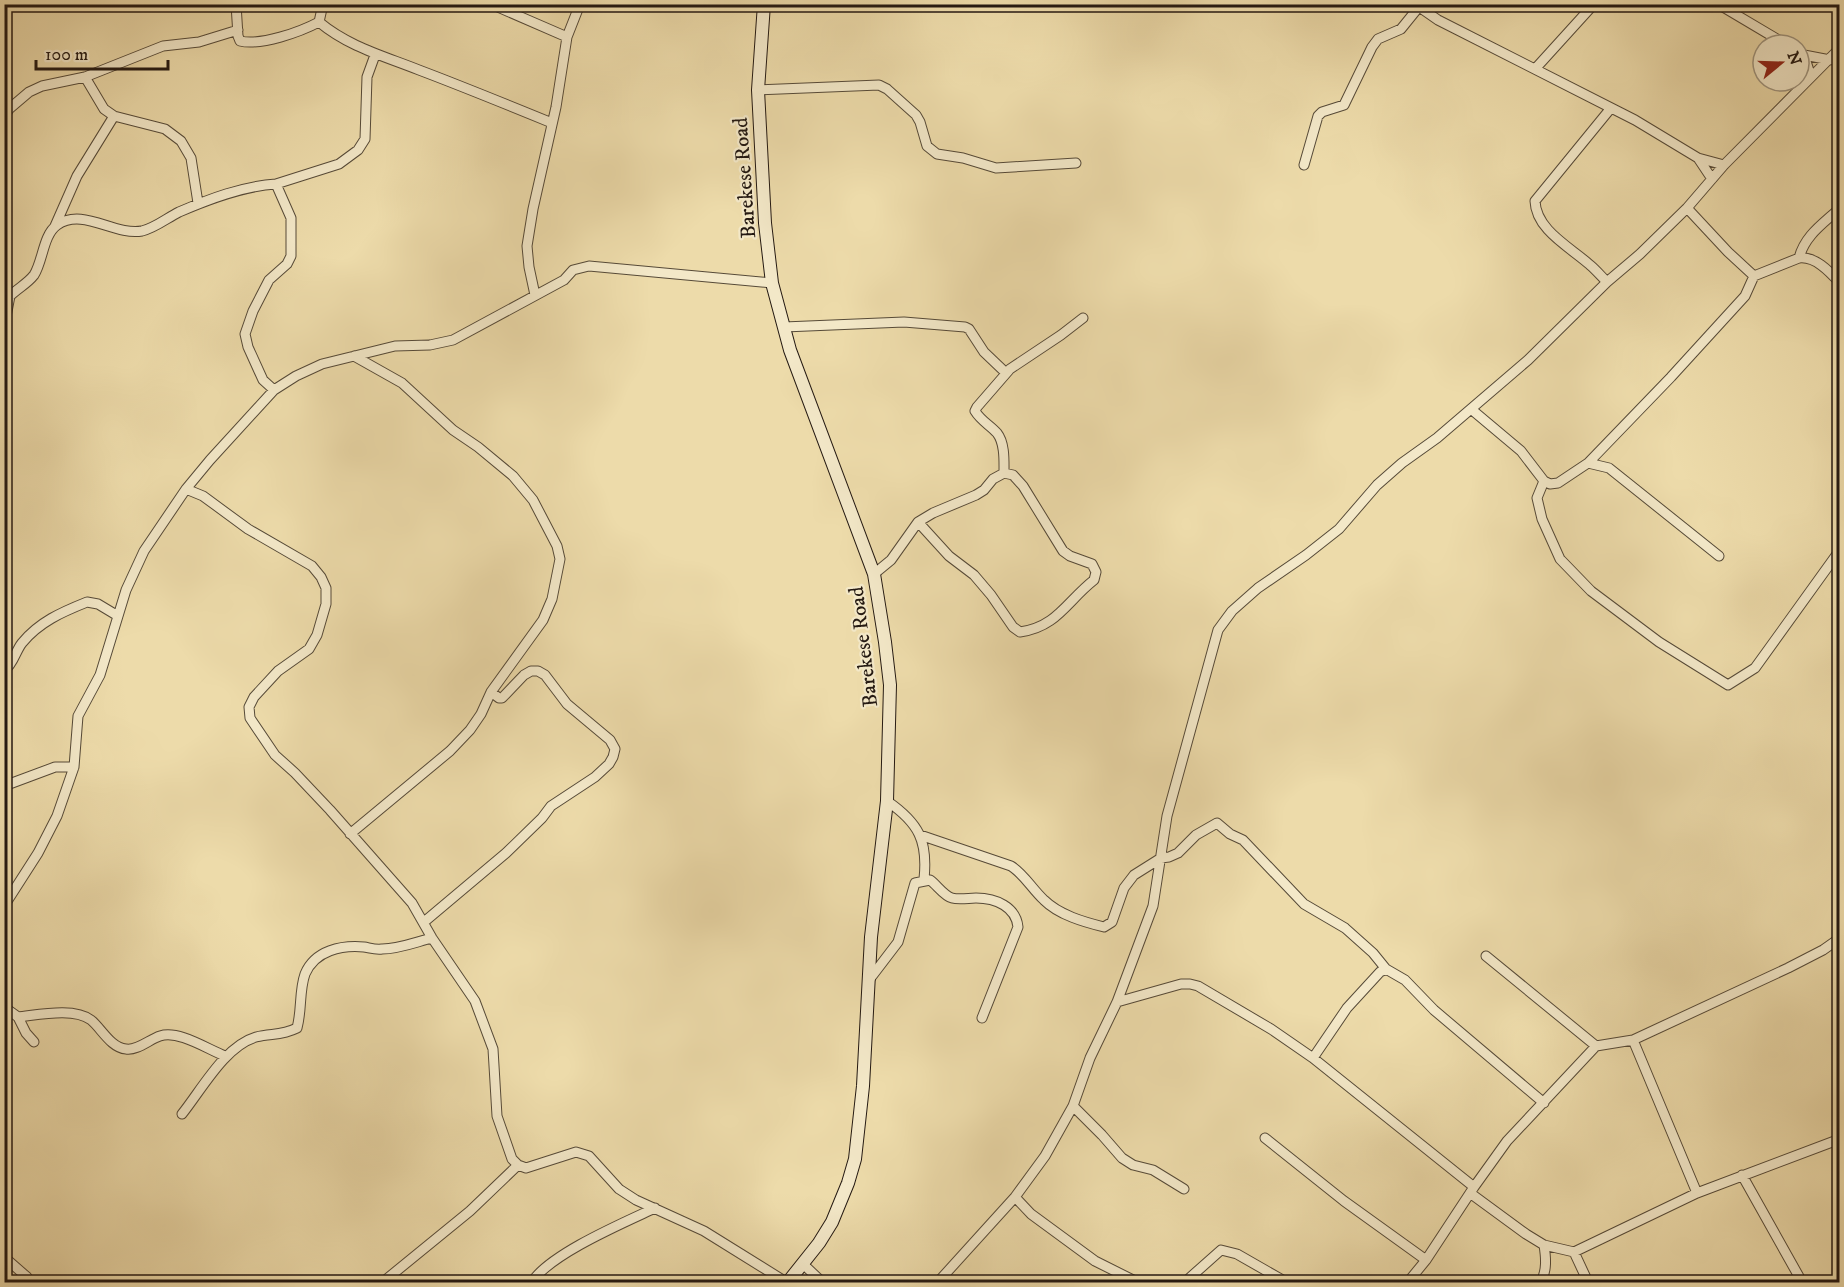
<svg xmlns="http://www.w3.org/2000/svg" width="1844" height="1287" font-family="'IM FELL DW Pica',serif">
  <rect width="100%" height="100%" fill="#eddbaa"/>
  <filter id="stains"><feTurbulence type="fractalNoise" baseFrequency=".00333" numOctaves="4"/><feColorMatrix values="0 0 0 0 .2 0 0 0 0 .09 0 0 0 0 .02 0 0 0 .5 -.17"/></filter>
  <radialGradient id="worn" r=".72"><stop offset=".6" stop-color="#630" stop-opacity="0"/><stop offset="1" stop-color="#630" stop-opacity=".3"/></radialGradient>
  <g fill="none" stroke-linecap="round" stroke-linejoin="round">
    <defs>
      <path id="street" d="M236,4L238,36L240,41C261,46 300,32 319,22L323,4
        M491,4L567,37
        M1415,4L1438,20L1635,120L1698,158L1724,165
        M1718,4L1787,45
        M319,22C349,47 384,56 419,70C464,87 508,105 552,123
        M1799,52L1804,55L1830,60
        M1804,55L1811,77
        M1535,69L1594,4
        M85,77L104,109L114,116L165,129L181,141L191,158L198,203
        M758,90L879,85L887,89L916,115L920,122L927,146L937,154L963,158L996,168L1076,163
        M4,117L9,109L29,92L42,86L85,77L163,46L199,42L238,30
        M1698,158L1712,179
        M1304,165L1318,116L1322,112L1344,105L1372,47L1378,39L1401,29L1418,8
        M1687,208L1728,252L1754,276
        M55,226L77,176L114,116
        M1799,258C1805,235 1823,224 1840,208
        M1607,282C1601,276 1596,270 1590,265C1570,247 1536,230 1535,201L1611,108
        M535,295L529,267L527,246L533,209L556,107L567,37L580,4
        M4,327L10,296C18,288 27,284 34,275C43,261 43,235 57,225C83,207 114,236 142,231C155,228 167,218 179,212C209,199 243,186 276,184L339,164L358,150L365,139L367,77L375,55
        M784,327L904,322L965,327L969,329L984,352L1006,373
        M274,390L263,380L248,347L245,334L253,311L269,280L287,264L291,256V218L276,184
        M1471,409L1521,451L1544,481L1550,484L1558,483L1588,463L1671,377L1745,296L1754,276L1799,258C1815,256 1829,271 1840,283
        M1588,463L1609,468L1719,556
        M1004,473C1004,461 1005,443 997,433C990,425 981,421 975,411L977,407L1010,369L1061,335L1083,318
        M1544,481L1537,498L1542,519L1560,559L1591,591L1659,642L1728,685L1755,668L1840,550
        M186,489L203,496L248,529L312,566L321,577L326,588V604L317,635L309,649L278,671L254,697L249,707L250,718L275,755L295,773L330,810L412,903L432,938L475,1001L493,1049L497,1116L512,1159L518,1165L526,1168L576,1152L589,1156L619,1189L636,1200L704,1231L786,1282
        M874,574L891,560L918,522L933,513L976,495L984,490L993,479L1004,473L1013,475L1023,486L1063,551L1070,556L1092,564L1096,572L1094,580C1067,601 1057,627 1020,632L1013,627L991,595L974,575L949,556L918,522
        M4,671C14,663 15,652 22,643C39,622 62,612 87,602L98,604L118,616
        M4,786L55,767H74
        M887,801C919,823 928,841 924,879
        M350,834L450,751L470,730L481,714L491,692L543,620L552,599L560,559L557,546L533,500L513,476L478,447L453,430L402,383L354,356
        M920,835L1011,866C1024,874 1032,889 1044,900C1059,915 1084,922 1104,927L1112,922L1124,888L1134,875L1161,858L1169,857L1178,853L1196,835L1217,823L1230,834L1243,840L1304,904L1345,928L1373,953L1386,969
        M4,906L38,853L57,816L74,767L78,716L100,675L126,590L144,551L186,489L210,460L274,390L296,376L322,364L395,346L430,345L453,340L564,280L573,270L589,266L772,283
        M424,922L506,853L542,818L551,806L595,777L609,764L613,757L615,749L610,740L567,704L545,675L538,671H531L524,675L502,698H499L491,692
        M1486,956L1596,1046
        M869,980L898,942L915,883L930,880C937,885 944,896 952,898C959,900 969,898 976,898C996,898 1016,907 1018,927L982,1018
        M1117,1002L1181,984H1190L1198,986L1271,1029L1313,1058L1474,1187
        M4,1007L18,1017L26,1033L34,1042
        M18,1017C38,1015 74,1007 91,1020C101,1028 111,1048 126,1049C137,1051 150,1039 160,1036C179,1030 207,1049 225,1056
        M1633,1040L1697,1193
        M1313,1058L1347,1008L1380,972L1386,969L1405,980L1434,1010L1544,1103
        M1073,1106L1102,1135L1122,1158L1133,1165L1153,1170L1184,1189
        M182,1114C202,1089 225,1046 256,1037C272,1033 281,1036 297,1028C302,1010 299,991 305,974C315,950 342,945 364,947C370,948 376,950 382,949C399,949 416,942 432,938
        M1265,1138L1344,1201L1426,1260
        M1742,1175L1802,1282
        M1470,1193L1526,1234L1544,1245L1574,1252L1697,1193L1840,1139
        M1015,1197L1031,1214L1095,1261L1137,1282
        M1574,1252L1588,1282
        M4,1257L27,1277
        M803,1264L822,1282
        M383,1282L470,1211L518,1165
        M532,1282C550,1254 623,1223 655,1208
        M938,1282L1015,1197L1045,1156L1073,1106L1090,1058L1117,1002L1153,906L1167,816L1218,630L1232,611L1258,588L1306,555L1339,529L1377,485L1402,463L1437,438L1528,360L1607,282L1640,254L1687,208L1724,165L1840,48
        M1185,1282L1221,1250L1237,1254L1286,1282
        M1408,1282L1426,1260L1474,1187L1507,1141L1596,1046L1633,1040L1788,968L1823,950L1840,938
        M1541,1282C1547,1270 1546,1258 1544,1245"/>
      <path id="secondary" d="M764,4L758,90L765,223L772,283L790,350L874,574L885,642L890,685L887,801L871,937L863,1086L855,1159L848,1183L832,1222L819,1243L788,1282"/>
    </defs>
    <!-- street casing -->
    <use href="#street" stroke="#564a38" stroke-width="11"/>
    <!-- secondary casing -->
    <use href="#secondary" stroke="#241912" stroke-width="14"/>
    <!-- street -->
    <use href="#street" stroke="#f3e8c8" stroke-width="9"/>
    <!-- secondary -->
    <use href="#secondary" stroke="#f3e8c8" stroke-width="12"/>
  </g>
  <g text-anchor="middle" stroke-width="4.5" stroke-linejoin="round" paint-order="stroke">
    <!-- street labels -->
    <g font-size="21" fill="#241912" stroke="#f3e8c8">
      <text transform="translate(744 178) rotate(-94)" y="7">Barekese Road</text>
      <text transform="translate(863 647) rotate(-97)" y="7">Barekese Road</text>
    </g>
  </g>
  <!-- margin -->
  <rect width="1844" height="1287" fill="none" stroke="#eddbaa" stroke-width="24"/>
  <rect x="6" y="6" width="1832" height="1275" fill="none" stroke="#241912" stroke-width="3"/>
  <rect x="12" y="12" width="1820" height="1263" fill="none" stroke="#241912" stroke-width="1.5"/>
  <!-- north arrow -->
  <g transform="translate(1781 63) rotate(71)"><circle r="28" fill="#f3e8c8" stroke="#a0957f" stroke-width="1.5"/>
  <path d="M0-4.5L10 22L0 15L-10 22Z" fill="#8f2418"/>
  <text y="-9" font-size="16" font-weight="bold" text-anchor="middle" fill="#241912">N</text>
  </g>
  <!-- scale -->
  <path d="M36 60v9h132v-9" fill="none" stroke="#241912" stroke-width="3"/>
  <text x="45" y="60" font-size="18" fill="#241912" stroke="#f3e8c8" stroke-width="4.5" paint-order="stroke">100 m</text>
  <rect width="100%" height="100%" filter="url(#stains)"/>
  <rect width="100%" height="100%" fill="url(#worn)"/>
</svg>
